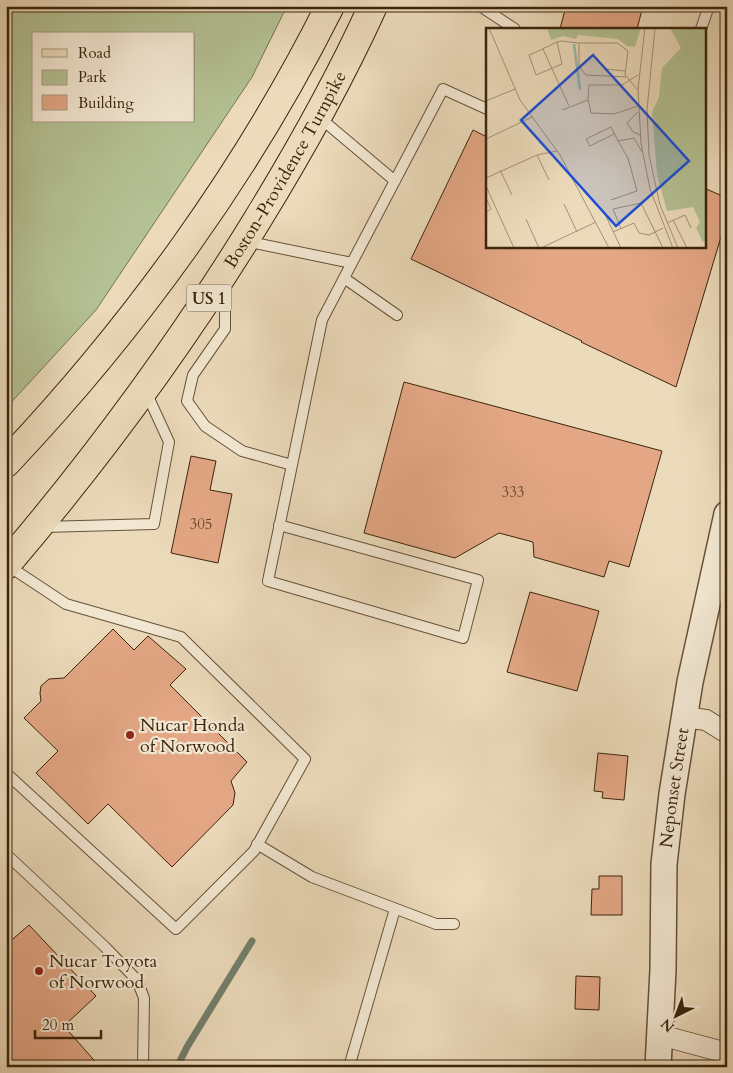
<svg xmlns="http://www.w3.org/2000/svg" width="733" height="1073" font-family="Cardo,serif">
  <rect width="100%" height="100%" fill="#ecdbbb"/>
  <filter id="stains"><feTurbulence type="fractalNoise" baseFrequency=".004" numOctaves="4"/><feColorMatrix values="0 0 0 0 .2 0 0 0 0 .09 0 0 0 0 .02 0 0 0 .5 -.17"/></filter>
  <radialGradient id="worn" r=".72"><stop offset=".6" stop-color="#630" stop-opacity="0"/><stop offset="1" stop-color="#630" stop-opacity=".3"/></radialGradient>
  <!-- green -->
  <path fill="#b4c193" stroke="#777350" fill-rule="evenodd" d="M6,6H287L252,77L96,310L6,408ZM34,34H194V121H34Z"/>
  <g fill="none" stroke-linecap="round" stroke-linejoin="round">
    <!-- stream -->
    <path stroke="#737f6d" stroke-width="7" d="M177,1067L187,1047L252,941"/>
  </g>
  <!-- building -->
  <path fill="#e4a785" stroke="#3a250c" d="M566,6H643L637,29H560Z
    M473,130L487,137V246H704V188L727,198V217L676,387L581,342L582,341L411,259Z
    M404,382L662,451L629,567L609,561L604,577L534,557L533,542L499,533L455,558L364,533Z
    M191,456L216,461L210,490L232,494L218,563L171,553Z
    M530,592L599,611L577,691L507,672Z
    M113,629L134,650L148,636L186,669L170,685L247,762L231,781L235,793L233,805L172,867L108,804L88,824L36,773L58,751L24,718L41,701L40,693L41,686L49,679L64,678Z
    M598,753L628,756L624,800L602,798L603,792L594,791Z
    M599,876H622V915H591L592,889H599Z
    M29,925L96,996L64,1026L100,1067H6V945Z
    M576,976L600,977L599,1010L575,1009Z"/>
  <g fill="none" stroke-linecap="round" stroke-linejoin="round">
    <defs>
      <path id="service" d="M480,6L515,29
        M701,29L709,6
        M319,117L395,181
        M245,241L352,263
        M344,278L397,315
        M218,289L225,309V329L193,375L187,401L205,426L242,451L292,465
        M279,525L478,580L463,638L268,581L322,320L443,89L487,109
        M43,527L154,524L169,442L146,392
        M6,773L176,929L254,851L305,759L181,637L66,604L7,565
        M257,844L312,877L436,924H454
        M6,854L105,947L137,980L144,998L143,1067
        M349,1067L395,909"/>
      <path id="minor" d="M684,717L706,720L727,733
        M660,1035L727,1053"/>
      <g id="tertiary">
        <path id="s1" d="M658,1067L663,970L664,864L672,794L690,682L727,514"/>
      </g>
      <g id="primary">
        <path d="M6,463C134,328 247,172 330,6"/>
        <path id="s2" d="M6,565C98,457 182,343 256,222C299,152 339,81 373,6"/>
      </g>
    </defs>
    <!-- service casing -->
    <use href="#service" stroke="#665238" stroke-width="12"/>
    <!-- minor casing -->
    <use href="#minor" stroke="#665238" stroke-width="22"/>
    <!-- tertiary casing -->
    <use href="#tertiary" stroke="#665238" stroke-width="28"/>
    <!-- primary casing -->
    <use href="#primary" stroke="#3a250c" stroke-width="30"/>
    <!-- service -->
    <use href="#service" stroke="#f3e8d3" stroke-width="10"/>
    <!-- minor -->
    <use href="#minor" stroke="#f3e8d3" stroke-width="20"/>
    <!-- tertiary -->
    <use href="#tertiary" stroke="#f3e8d3" stroke-width="25"/>
    <!-- primary -->
    <use href="#primary" stroke="#ecdbbb" stroke-width="28"/>
  </g>
  <!-- markers -->
  <g fill="#8f2418" stroke="#f3e8d3" stroke-width="2">
    <circle cx="130" cy="735" r="5"/>
    <circle cx="39" cy="971" r="5"/>
  </g>
  <g text-anchor="middle" stroke-width="4.5" stroke-linejoin="round" paint-order="stroke">
    <!-- number labels -->
    <g font-size="15" fill="#64462a">
      <text x="513" y="497">333</text>
      <text x="201" y="529">305</text>
    </g>
    <!-- shield labels -->
    <rect fill="#f3e8d3" stroke="#726048" stroke-width="1" x="186.5" y="284.5" width="45" height="27" rx="4"/>
    <g font-size="16" font-weight="bold" fill="#3a250c">
      <text x="209" y="304">US 1</text>
    </g>
    <!-- street labels -->
    <g font-size="18" fill="#3a250c" stroke="#f3e8d3">
      <text dy="6" stroke="none"><textPath href="#s2" startOffset="485">Boston-Providence Turnpike</textPath></text>
      <text dy="6" stroke="none"><textPath href="#s1" startOffset="280">Neponset Street</textPath></text>
    </g>
    <!-- poi labels -->
    <g font-size="18" fill="#3a250c" stroke="#f3e8d3" text-anchor="start">
      <text x="140" y="731">Nucar Honda<tspan x="140" dy="21">of Norwood</tspan></text>
      <text x="49" y="967">Nucar Toyota<tspan x="49" dy="21">of Norwood</tspan></text>
    </g>
  </g>
  <!-- overview -->
  <g transform="translate(486 28)">
    <rect width="220" height="220" fill="#ecdbbb"/>
    <path d="M61,0H155L149,19L141,18L132,11L92,7L90,11L77,8L65,12ZM184,0H220V212L217,214L210,200L214,194L207,179L181,183L171,147L166,84L173,69L176,40L195,20Z" fill="#b4c193"/>
    <path fill="none" stroke="#99bbae" stroke-width="2.5" d="M88,16L94,62"/>
    <path fill="none" stroke="#a59275" stroke-width="1" d="M3,0L34,72L74,127L123,220M159,0L152,61L155,115L164,161L187,220M169,0L161,82L163,127L174,177L192,220M71,14L76,36L50,47L43,27L48,25L71,14L75,13L93,15V39L100,47L140,49M93,15H131L142,23L139,47L151,61M57,21L83,78M120,41L139,43M0,73L29,61M152,78L128,86L105,85L102,71L103,57H136L152,47M76,82L102,72M152,84L141,95L147,104L154,107M0,111L46,89M132,113L148,110L156,124M51,127L63,152M14,142L26,167M0,150L51,127L71,123M0,158L28,220M0,170L5,181L0,184M125,172L151,163L142,130L132,113L125,99L100,111L104,118L128,106M78,176L91,204M118,184L135,220M40,191L53,220M187,192L201,220M181,195L199,187L205,200M135,201L127,181L155,175L177,220M127,204L148,195L153,205L163,207L177,200M55,220L110,194"/>
    <path fill="#1d4ed8" fill-opacity="0.15" stroke="#1d4ed8" stroke-width="2.5" d="M107,27L203,133L130,198L35,92Z"/>
    <rect width="220" height="220" fill="none" stroke="#3a250c" stroke-width="2.5"/>
  </g>
  <!-- margin -->
  <rect width="733" height="1073" fill="none" stroke="#ecdbbb" stroke-width="25"/>
  <rect x="8" y="8" width="718" height="1058" fill="none" stroke="#3a250c" stroke-width="2.5"/>
  <rect x="12" y="12" width="708" height="1048" fill="none" stroke="#3a250c"/>
  <!-- legend -->
  <rect x="32" y="32" width="162" height="90" fill="#f3e8d3" stroke="#a99a83"/>
  <rect x="42" y="49" width="25" height="8" fill="#ecdbbb" stroke="#a99a83"/>
  <text x="78" y="58" font-size="15" fill="#3a250c">Road</text>
  <rect x="42" y="70" width="25" height="15" fill="#b4c193" stroke="#a99a83"/>
  <text x="78" y="82" font-size="15" fill="#3a250c">Park</text>
  <rect x="42" y="95" width="25" height="15" fill="#e4a785" stroke="#a99a83"/>
  <text x="78" y="108" font-size="15" fill="#3a250c">Building</text>
  <!-- north arrow -->
  <g transform="translate(676 1016) rotate(222)" stroke="#f3e8d3" stroke-width="4" paint-order="stroke">
  <path d="M0-4L9 19L0 12L-9 19Z" fill="#3a250c"/>
  <text y="-8" font-size="14" font-weight="bold" text-anchor="middle" fill="#3a250c">N</text>
  </g>
  <!-- scale -->
  <path d="M35 1030v8h66v-8" fill="none" stroke="#3a250c" stroke-width="2.5"/>
  <text x="42" y="1030" font-size="15" fill="#3a250c" stroke="#f3e8d3" stroke-width="4" paint-order="stroke">20 m</text>
  <rect width="100%" height="100%" filter="url(#stains)"/>
  <rect width="100%" height="100%" fill="url(#worn)"/>
</svg>
